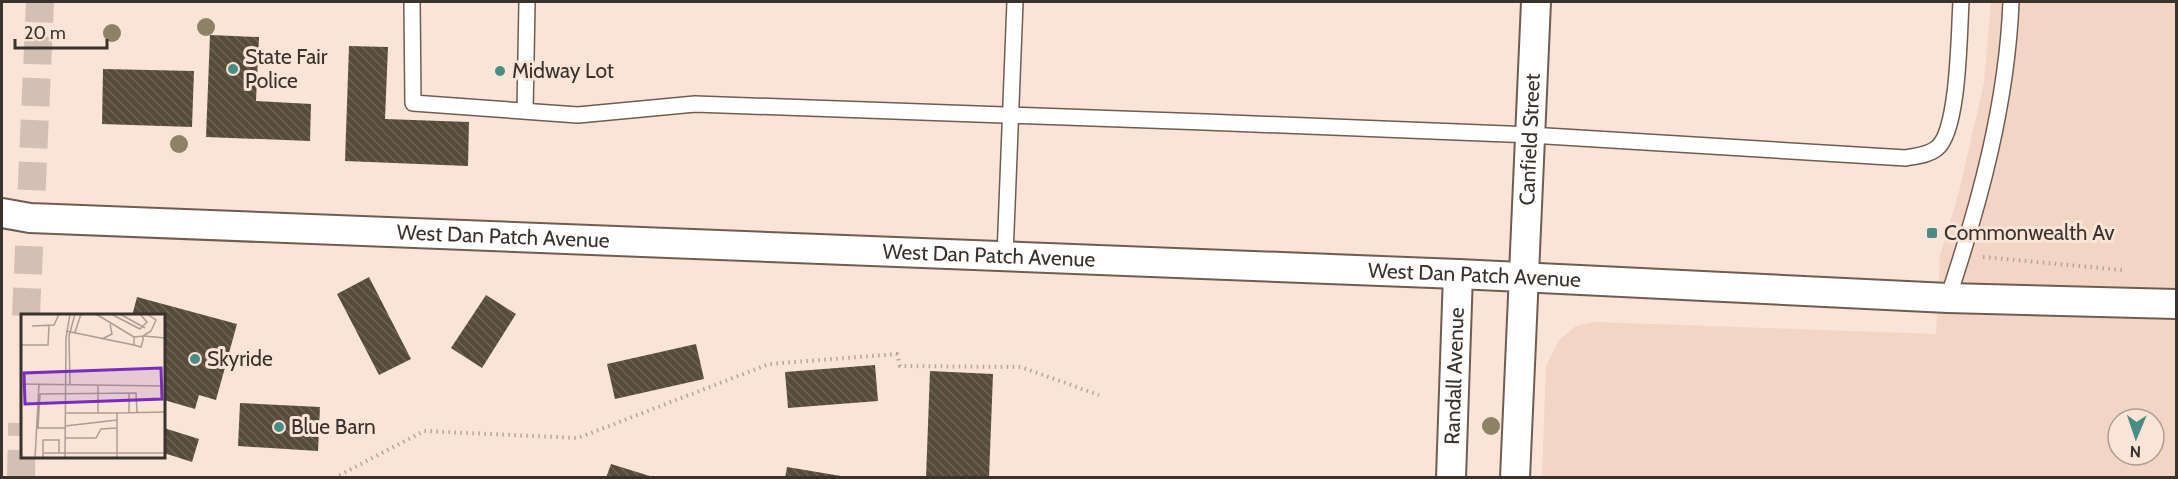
<svg xmlns="http://www.w3.org/2000/svg" width="2178" height="479" font-family="Cabin,sans-serif">
  <defs>
    <pattern id="building-back-hatch" width="6" height="6" patternUnits="userSpaceOnUse" patternTransform="scale(1.5)"><rect width="6" height="6" fill="#574c3c"/><path d="M-1 5l2 2M0 0l6 6M5-1l2 2" fill="none" stroke="#6d6456"/></pattern>
  </defs>
  <rect width="100%" height="100%" fill="#f9e4d7"/>
  <!-- built -->
  <path fill="#f2d5c4" fill-rule="evenodd" d="M1991,2H2176V477L1542,478L1546,366L1559,340L1576,326L1594,322L1936,334L1940,255L1959,192L1984,83ZM2118,419H2154V455H2118Z"/>
  <!-- building -->
  <path fill="url(#building-back-hatch)" d="M210,35L259,37L256,101L311,104L310,141L206,137Z
    M349,46L388,47L385,119L469,122L468,166L345,161Z
    M103,69L194,71L192,127L102,124Z
    M369,277L411,359L379,375L337,294Z
    M486,295L516,314L482,368L451,348Z
    M137,297L237,324L216,400L199,395L195,409L164,400V316H132Z
    M696,344L704,379L615,399L607,364Z
    M875,365L878,401L788,408L785,372Z
    M930,371L993,374L989,478H926Z
    M240,403L320,407L318,451L238,446Z
    M164,428L199,439L192,462L164,453Z
    M611,464L653,477V478H606Z
    M787,467L841,476V478H785Z"/>
  <g fill="none" stroke-linecap="round" stroke-linejoin="round">
    <!-- street-tunnel -->
    <path stroke="#d3c0b5" stroke-width="28" stroke-dasharray="28 14" stroke-linecap="butt" d="M26,316L40,2
      M21,478L22,423"/>
    <defs>
      <path id="lane" d="M412,2L413,103L578,115L695,104L1205,122L1530,135L1906,158C1916,156 1929,155 1937,148C1959,131 1959,31 1961,2
        M525,111L527,2
        M1005,256L1015,2
        M1948,298C1980,202 2007,103 2011,2"/>
      <g id="street">
        <path id="s1" d="M2,213L30,218L1458,274L1948,298L2176,304"/>
        <path id="s2" d="M1451,478L1458,274"/>
        <path id="s3" d="M1515,478L1536,2"/>
      </g>
    </defs>
    <!-- lane casing -->
    <use href="#lane" stroke="#6f5d52" stroke-width="18"/>
    <!-- street casing -->
    <use href="#street" stroke="#6f5d52" stroke-width="32"/>
    <!-- path -->
    <path stroke="#b5a49a" stroke-width="4" stroke-dasharray="1.5 4.5" stroke-linecap="butt" d="M1983,257L2122,270
      M334,478L424,431L578,438L769,364L897,354L900,366L1021,367L1099,395"/>
    <!-- lane -->
    <use href="#lane" stroke="#fff" stroke-width="15"/>
    <!-- street -->
    <use href="#street" stroke="#fff" stroke-width="28"/>
  </g>
  <!-- trees -->
  <g fill="#8d8266">
    <circle cx="206" cy="27" r="9"/>
    <circle cx="112" cy="33" r="9"/>
    <circle cx="179" cy="144" r="9"/>
    <circle cx="1491" cy="426" r="9"/>
  </g>
  <!-- markers -->
  <g fill="#488d84" stroke="#f9e4d7" stroke-width="2">
    <circle cx="233" cy="69" r="6"/>
    <circle cx="500" cy="71" r="6"/>
    <rect x="1926" y="227" width="12" height="12" rx="3"/>
    <circle cx="195" cy="359" r="6"/>
    <circle cx="279" cy="427" r="6"/>
  </g>
  <g text-anchor="middle" stroke-width="6" stroke-linejoin="round" paint-order="stroke">
    <!-- poi labels -->
    <g font-size="21" fill="#3a322d" stroke="#f9e4d7" text-anchor="start">
      <text x="245" y="64">State Fair<tspan x="245" dy="24">Police</tspan></text>
      <text x="512" y="78">Midway Lot</text>
      <text x="1944" y="240">Commonwealth Av</text>
      <text x="207" y="366">Skyride</text>
      <text x="291" y="434">Blue Barn</text>
    </g>
    <!-- street labels -->
    <g font-size="21" fill="#3a322d" stroke="#f9e4d7">
      <text dy="7" stroke="none"><textPath href="#s3" startOffset="339">Canfield Street</textPath></text>
      <text dy="7" stroke="none"><textPath href="#s1" startOffset="502">West Dan Patch Avenue</textPath></text>
      <text dy="7" stroke="none"><textPath href="#s1" startOffset="988">West Dan Patch Avenue</textPath></text>
      <text dy="7" stroke="none"><textPath href="#s1" startOffset="1474">West Dan Patch Avenue</textPath></text>
      <text dy="7" stroke="none"><textPath href="#s2" startOffset="102">Randall Avenue</textPath></text>
    </g>
  </g>
  <!-- overview -->
  <g transform="translate(21 314)">
    <rect width="144" height="144" fill="#f9e4d7"/>
    <path fill="none" stroke="#ad9d93" stroke-width="1.5" d="M90,0L119,15L126,8L119,0M99,0L124,14M11,12L33,11L38,0M45,17L113,31V23L75,0M54,18L60,0M122,22L130,17L135,6L126,0M123,22L144,24M81,25L91,20L89,10M0,31H27L28,12M113,31L120,33L122,26V22L113,23M0,70L144,72M49,71L48,22L54,0M77,71V99H96M108,79V99M44,99H77M44,112L96,106M44,114H17L19,80L115,79L116,98M44,124H75L80,115L96,114M22,139H144M14,144L18,70M22,144V126H38V139M44,144L45,24L49,0M96,144V99L144,98"/>
    <path fill="#7b2cbf" fill-opacity="0.15" stroke="#7b2cbf" stroke-width="3" d="M140,54L141,85L4,90L3,59Z"/>
    <rect width="144" height="144" fill="none" stroke="#3a322d" stroke-width="3"/>
  </g>
  <!-- border -->
  <rect width="2178" height="479" fill="none" stroke="#3a322d" stroke-width="6"/>
  <!-- north arrow -->
  <g transform="translate(2136 437) rotate(182)"><circle r="28" fill="#f9e4d7" stroke="#ad9d93" stroke-width="1.5"/>
  <path d="M0-4.5L10 22L0 15L-10 22Z" fill="#488d84"/>
  <text y="-9" font-size="16" font-weight="bold" text-anchor="middle" fill="#3a322d">N</text>
  </g>
  <!-- scale -->
  <path d="M15 39v9h92v-9" fill="none" stroke="#3a322d" stroke-width="3"/>
  <text x="24" y="39" font-size="18" fill="#3a322d" stroke="#f9e4d7" stroke-width="4.5" paint-order="stroke">20 m</text>
</svg>
